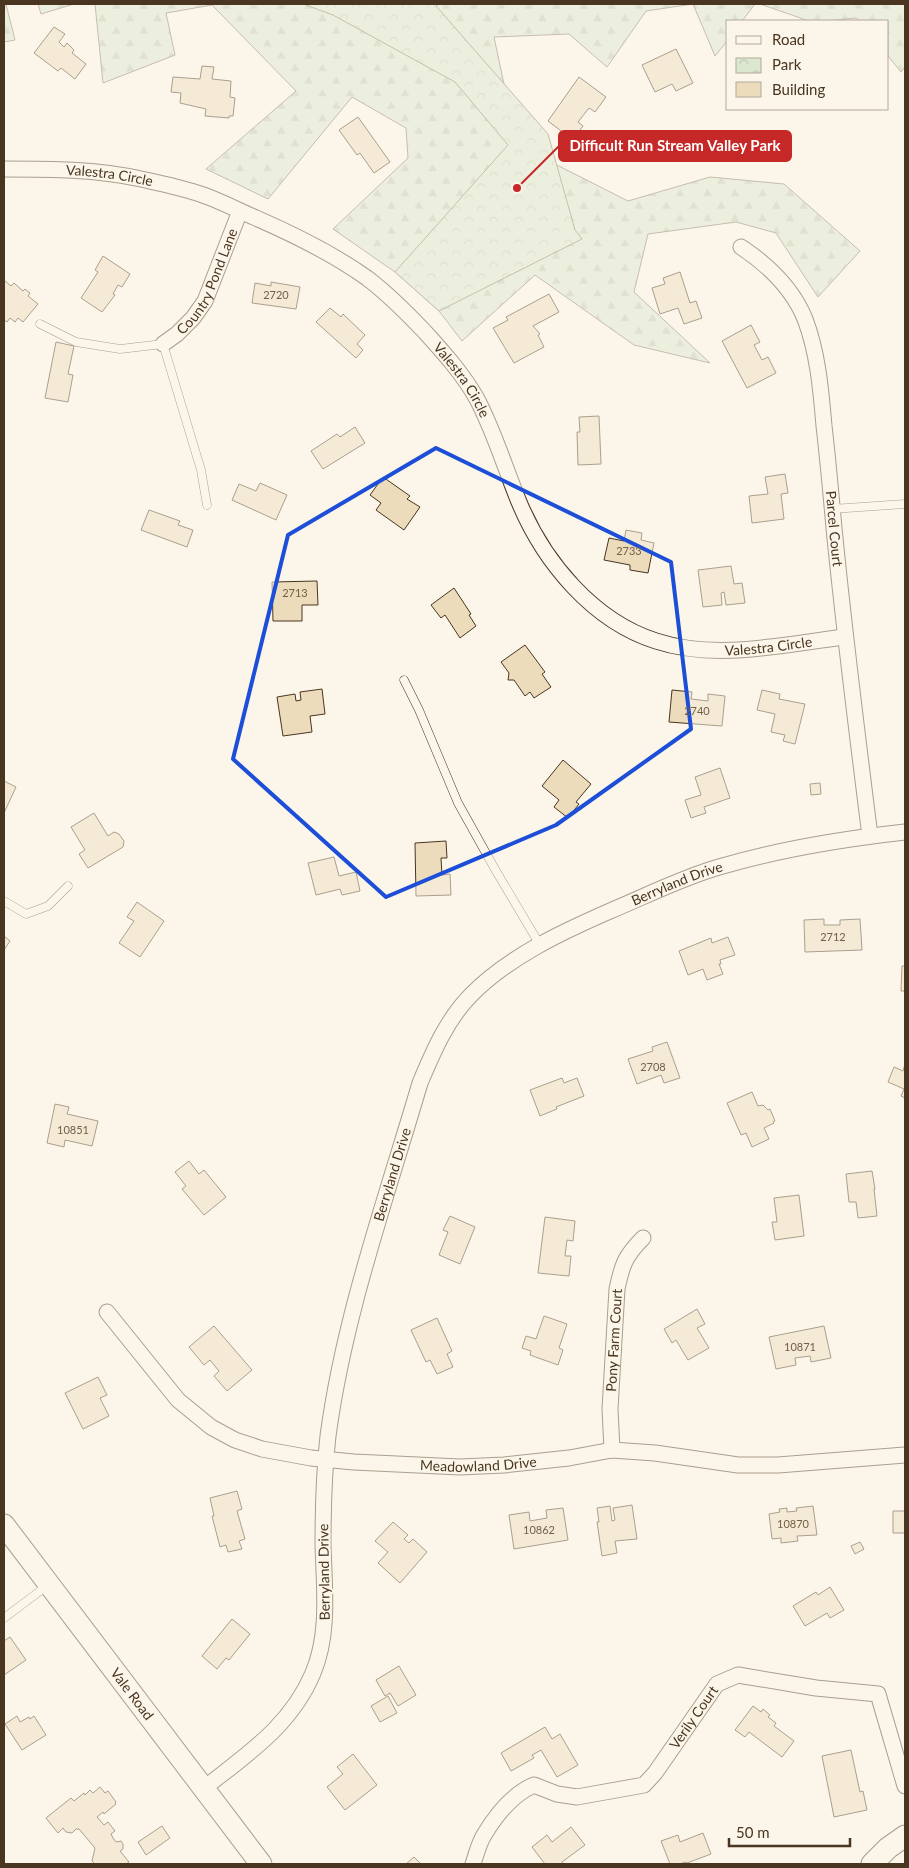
<svg xmlns="http://www.w3.org/2000/svg" width="909" height="1868" font-family="Lato,sans-serif">
  <defs>
    <pattern id="forest-firs" width="22" height="20" patternUnits="userSpaceOnUse" patternTransform="scale(1.25)"><rect width="22" height="20" fill="#dce7d0"/><path d="M5 1l3.5 6h-7zM16 11l3.5 6h-7z" fill="#bec7b2"/></pattern>
    <pattern id="park-crowns" width="20" height="18" patternUnits="userSpaceOnUse" patternTransform="scale(1.25)"><rect width="20" height="18" fill="#dce7d0"/><path d="M2 6a3 3 0 1 1 6 0M12 15a3 3 0 1 1 6 0" fill="none" stroke="#bec7b2"/></pattern>
  </defs>
  <rect width="100%" height="100%" fill="#fbf6e9"/>
  <!-- forest -->
  <path fill="url(#forest-firs)" stroke="#887966" d="M4,4H6L15,40L4,42Z
    M38,4H74L41,14Z
    M95,4H755L742,21H728V40L715,56L693,4L646,11L607,67L569,34L494,37L509,108L541,157L628,201L710,177L784,184L860,251L818,297L776,233L736,222L648,234L634,292L710,363L634,345L535,275L462,341L439,311L395,272L333,229L408,158L406,128L352,97L268,199L206,169L296,91L212,5L166,13L175,55L103,83Z
    M760,4H905V67L901,72L888,56V21H860L856,18L826,21H809Z"/>
  <!-- park -->
  <path fill="url(#park-crowns)" stroke="#887966" d="M303,4H439L436,6L548,134L575,230L582,239L439,311L395,272L508,145L455,82L333,15Z"/>
  <!-- building -->
  <path fill="#ecdcbc" stroke="#4a3520" d="M54,27L65,34L59,42L64,47L67,43L74,50L72,53L86,64L75,79L61,68L58,71L34,53Z
    M676,49L693,83L676,91L672,84L655,92L642,65Z
    M202,66L214,67L212,79L231,81L230,97L235,98L233,116H229V118L205,116L206,109L180,103L181,93L171,92L173,77L200,79Z
    M579,77L606,97L595,112L589,108L578,122L583,126L573,140L548,121Z
    M358,117L390,162L374,173L360,153L357,155L339,130Z
    M103,256L130,274L122,287L118,285L113,294L115,295L102,312L81,298L98,272L95,270Z
    M680,272L690,303L696,301L702,318L684,324L678,308L660,314L652,288L665,284L663,278Z
    M4,280L11,286L14,283L23,291L25,289L30,293L28,296L38,304L23,322L18,318L15,322L10,318L7,322L4,320Z
    M271,282L300,287L296,309L252,303L255,283L271,286Z
    M549,294L559,312L533,326L540,334L538,335L544,347L514,363L493,328L508,320L506,317Z
    M330,308L341,317L343,314L365,335L357,344L363,350L356,358L316,322Z
    M751,325L760,342L754,345L762,360L768,357L776,373L747,388L722,341Z
    M56,342L74,346L68,374L73,375L68,402L45,398Z
    M599,416L601,464L578,465L577,432H580L579,417Z
    M355,427L365,443L323,469L311,451L337,434L340,437Z
    M785,474L788,493L781,494L784,519L752,523L749,496L768,494L765,477Z
    M383,477L410,496L407,499L420,507L404,530L376,510L381,503L370,495Z
    M260,483L287,495L276,520L232,500L239,484L256,491Z
    M149,510L180,521L178,525L193,530L187,547L141,530Z
    M626,530L642,533L641,540L654,543L648,573L630,570V565L604,560L609,538L624,541Z
    M731,566L734,584L742,583L745,603L726,605L724,592L721,593L722,605L703,607L698,570Z
    M317,581L318,605H302V621H273L272,582Z
    M454,588L471,614L469,615L476,626L460,638L445,615L441,618L431,605Z
    M525,645L545,672L542,674L551,687L534,698L530,692L525,696L514,680H508L509,673L501,662Z
    M322,689L325,714L310,716L312,732L283,736L277,697L295,694L296,701L301,700L300,692Z
    M672,690L692,692L691,699L708,701V694L725,696L722,726L669,722Z
    M762,690L780,694L779,699L805,704L795,744L783,741L785,735L771,732L775,714L757,710Z
    M563,760L591,784L576,802L579,804L568,818L554,807L559,800L542,786Z
    M720,768L730,798L704,807L706,813L691,818L685,800L701,795L695,777Z
    M4,781L16,787L4,813Z
    M820,783L821,794L811,795L810,784Z
    M94,813L108,836L114,832L119,834L124,841L123,847L88,868L79,854L85,850L71,827Z
    M446,841L447,858H441L442,875L450,874L451,895L416,896L415,843Z
    M334,857L339,876L356,872L360,891L342,895L340,889L316,895L308,863Z
    M137,902L164,921L140,957L119,943L134,921L127,917Z
    M824,919V925H840V920L860,919L862,950L805,952L804,920Z
    M4,936L10,941L4,950Z
    M728,937L735,955L720,960L721,964H719L723,974L707,980L703,969L688,975L679,951L711,938L712,943Z
    M902,966H905V991H901Z
    M667,1042L680,1078L664,1083L661,1075L637,1084L628,1059L653,1051L652,1047Z
    M905,1064V1098L901,1096L904,1089L888,1082L894,1067L903,1071Z
    M562,1078L564,1083L577,1078L584,1096L556,1107L557,1109L540,1116L530,1090Z
    M752,1092L758,1106L763,1105L768,1110L770,1109L775,1121L773,1122L774,1123L764,1128L769,1139L752,1147L746,1133L741,1135L727,1103Z
    M55,1104L69,1107L67,1114L98,1121L92,1146L65,1140L64,1147L47,1143Z
    M189,1161L199,1174L204,1170L226,1197L204,1215L182,1189L186,1186L175,1172Z
    M872,1171L875,1189H874L877,1216L858,1218L856,1202H849L846,1174Z
    M799,1195L804,1236L775,1240L772,1222H777L774,1198Z
    M450,1216L475,1227L460,1264L439,1255L448,1232L443,1230Z
    M545,1217L575,1221L573,1241L567,1240L565,1256H571L569,1276L538,1273Z
    M697,1309L705,1324L697,1328L709,1348L688,1360L676,1340L672,1343L664,1329Z
    M544,1316L567,1324L559,1348L563,1350L558,1365L530,1355L531,1351L522,1348L526,1336L536,1339Z
    M437,1318L452,1351L447,1354L453,1367L437,1374L430,1360L426,1362L411,1330Z
    M214,1326L252,1370L227,1391L214,1376L219,1371L210,1360L204,1365L189,1347Z
    M824,1326L831,1358L811,1362L810,1356L795,1358L796,1365L776,1369L769,1337Z
    M98,1377L107,1395L100,1398L109,1416L83,1429L65,1393Z
    M237,1491L242,1509L237,1511L245,1539L239,1541L242,1549L228,1552L226,1545L220,1547L212,1516H214L210,1498Z
    M632,1505L637,1539L615,1541L617,1553L602,1556L597,1522H599L597,1508L610,1506L612,1521L615,1520L613,1508Z
    M813,1506L817,1535L797,1536L798,1541L781,1543V1538L772,1539L769,1514L780,1512L779,1509L787,1508V1512L797,1511L796,1508Z
    M563,1508L568,1540L514,1549L509,1515L529,1512L530,1521L547,1518L546,1510Z
    M893,1511H905V1533H893Z
    M393,1522L408,1535L404,1539L409,1543L413,1539L427,1552L400,1583L378,1563L388,1552L375,1541Z
    M860,1542L864,1549L855,1554L851,1546Z
    M830,1587L844,1610L830,1618L827,1613L805,1626L793,1606L816,1592L818,1595Z
    M232,1619L250,1634L229,1660L226,1658L217,1669L202,1656Z
    M10,1637L26,1660L4,1675V1641Z
    M399,1666L416,1695L398,1706L390,1693L385,1696L376,1680Z
    M388,1696L397,1713L380,1722L371,1706Z
    M753,1706L761,1712L763,1709L770,1715L768,1717L776,1723L774,1726L794,1741L782,1757L749,1732L745,1737L735,1730Z
    M17,1716L20,1722L29,1717L30,1719L34,1716L46,1735L22,1750L5,1724Z
    M545,1727L552,1739L560,1734L578,1765L557,1777L541,1750L532,1755L534,1758L511,1771L501,1753Z
    M851,1750L860,1792L863,1791L867,1810L834,1817L822,1756Z
    M353,1754L377,1785L345,1810L327,1787L343,1774L337,1767Z
    M100,1787L105,1793L108,1791L116,1802L115,1803L116,1804L104,1814L103,1812L97,1817L104,1825L108,1822L115,1831L111,1834L113,1838L116,1842L121,1841L123,1844V1849L120,1851L129,1862L126,1864H95L92,1861L95,1848L79,1829H76L72,1833L66,1832L63,1828L58,1833L46,1818L71,1798L74,1801L84,1793L85,1795L90,1790L93,1793Z
    M162,1826L170,1838L146,1855L138,1842Z
    M571,1827L585,1845L562,1862L563,1864H545L532,1847L547,1835L552,1842Z
    M703,1833L711,1854L687,1863L686,1862L679,1864H670L661,1841L678,1835L680,1842Z
    M414,1857L421,1864H406Z"/>
  <g fill="none" stroke-linecap="round" stroke-linejoin="round">
    <defs>
      <path id="lane" d="M40,324L76,342L120,349L163,344L201,470L207,505
        M832,509L905,504
        M404,680L419,710L458,803L496,871L540,945
        M4,901L26,914L48,906L68,886
        M4,1618L48,1585"/>
      <g id="street">
        <path id="s1" d="M4,169C50,169 96,169 141,179C159,183 179,187 197,193C217,199 237,210 256,218C295,235 332,253 367,278C388,294 407,313 425,332C444,353 463,374 477,399C494,431 505,468 519,502C544,562 593,621 656,641C717,661 784,644 845,637"/>
        <path id="s2" d="M741,247C768,265 792,287 805,319C818,353 821,391 824,426C828,460 831,494 834,528C844,631 857,733 870,836"/>
        <path id="s3" d="M163,344L177,334L193,318L205,301L240,211"/>
        <path id="s4" d="M107,1312L178,1400L211,1427L235,1440L262,1449L311,1458L354,1462L460,1467L504,1465L569,1458L612,1450L655,1453L738,1465H778L905,1455"/>
        <path id="s5" d="M612,1450L610,1409L617,1289C622,1265 625,1256 643,1238"/>
        <path id="s6" d="M203,1789C246,1755 291,1726 313,1673C330,1633 324,1587 323,1544C323,1508 324,1472 328,1436C344,1316 386,1199 420,1083C433,1052 447,1019 471,995C508,957 562,932 610,911C646,896 681,878 719,867C780,849 842,839 905,832"/>
        <path id="s7" d="M473,1864C476,1855 479,1843 484,1835C496,1815 513,1794 534,1785L557,1794L577,1797L644,1785L655,1773L717,1684L738,1675L816,1688L878,1694L905,1786"/>
      </g>
      <g id="secondary">
        <path id="s8" d="M4,1525L261,1864"/>
        <path d="M872,1864L888,1848L905,1836"/>
      </g>
    </defs>
    <!-- lane casing -->
    <use href="#lane" stroke="#4a3520" stroke-width="9"/>
    <!-- street casing -->
    <use href="#street" stroke="#4a3520" stroke-width="17"/>
    <!-- secondary casing -->
    <use href="#secondary" stroke="#4a3520" stroke-width="23"/>
    <!-- lane -->
    <use href="#lane" stroke="#fbf6e9" stroke-width="8"/>
    <!-- street -->
    <use href="#street" stroke="#fbf6e9" stroke-width="15"/>
    <!-- secondary -->
    <use href="#secondary" stroke="#fbf6e9" stroke-width="21"/>
  </g>
  <!-- marked area -->
  <path d="M0 0H909V1868H0ZM436,448L671,562L691,729L556,825L386,897L233,759L288,535Z" fill="#fbf6e9" fill-opacity=".55" fill-rule="evenodd"/>
  <path fill="none" stroke="#1d4ed8" stroke-width="4" stroke-linejoin="round" d="M436,448L671,562L691,729L556,825L386,897L233,759L288,535Z"/>
  <g text-anchor="middle" stroke-width="4" stroke-linejoin="round" paint-order="stroke">
    <!-- number labels -->
    <g font-size="11" fill="#725f47">
      <text x="276" y="299">2720</text>
      <text x="629" y="555">2733</text>
      <text x="295" y="597">2713</text>
      <text x="697" y="715">2740</text>
      <text x="833" y="941">2712</text>
      <text x="653" y="1071">2708</text>
      <text x="73" y="1134">10851</text>
      <text x="800" y="1351">10871</text>
      <text x="793" y="1528">10870</text>
      <text x="539" y="1534">10862</text>
    </g>
    <!-- street labels -->
    <g font-size="14" fill="#4a3520" stroke="#fbf6e9">
      <text dy="5" stroke="none"><textPath href="#s1" startOffset="106">Valestra Circle</textPath></text>
      <text dy="5" stroke="none"><textPath href="#s3" startOffset="79">Country Pond Lane</textPath></text>
      <text dy="5" stroke="none"><textPath href="#s1" startOffset="526">Valestra Circle</textPath></text>
      <text dy="5" stroke="none"><textPath href="#s2" startOffset="310">Parcel Court</textPath></text>
      <text dy="5" stroke="none"><textPath href="#s1" startOffset="976">Valestra Circle</textPath></text>
      <text dy="5" stroke="none"><textPath href="#s6" startOffset="1104">Berryland Drive</textPath></text>
      <text dy="5" stroke="none"><textPath href="#s6" startOffset="670">Berryland Drive</textPath></text>
      <text dy="5" stroke="none"><textPath href="#s5" startOffset="110">Pony Farm Court</textPath></text>
      <text dy="5" stroke="none"><textPath href="#s4" startOffset="429">Meadowland Drive</textPath></text>
      <text transform="translate(324 1572) rotate(-91)" y="5">Berryland Drive</text>
      <text dy="5" stroke="none"><textPath href="#s8" startOffset="212">Vale Road</textPath></text>
      <text dy="5" stroke="none"><textPath href="#s7" startOffset="300">Verily Court</textPath></text>
    </g>
  </g>
  <!-- callouts -->
  <path fill="none" stroke="#c62828" stroke-width="2" d="M517 188L559 146"/>
  <circle fill="#c62828" stroke="#fbf6e9" stroke-width="2" cx="517" cy="188" r="5"/>
  <rect fill="#c62828" stroke="#c62828" stroke-width="2" x="559" y="131" width="232" height="30" rx="5"/>
  <g font-size="15" text-anchor="middle" font-weight="bold" fill="#fff">
    <text x="675" y="151">Difficult Run Stream Valley Park</text>
  </g>
  <!-- border -->
  <rect width="909" height="1868" fill="none" stroke="#4a3520" stroke-width="10"/>
  <!-- legend -->
  <rect x="726" y="20" width="162" height="90" fill="#fbf6e9" stroke="#b4a999"/>
  <rect x="736" y="36" width="25" height="8" fill="#fbf6e9" stroke="#b4a999"/>
  <text x="772" y="45" font-size="15" fill="#4a3520">Road</text>
  <rect x="736" y="58" width="25" height="15" fill="url(#park-crowns)" stroke="#b4a999"/>
  <text x="772" y="70" font-size="15" fill="#4a3520">Park</text>
  <rect x="736" y="82" width="25" height="15" fill="#ecdcbc" stroke="#b4a999"/>
  <text x="772" y="95" font-size="15" fill="#4a3520">Building</text>
  <!-- scale -->
  <path d="M729 1838v8h121v-8" fill="none" stroke="#4a3520" stroke-width="2.5"/>
  <text x="736" y="1838" font-size="15" fill="#4a3520" stroke="#fbf6e9" stroke-width="4" paint-order="stroke">50 m</text>
</svg>
